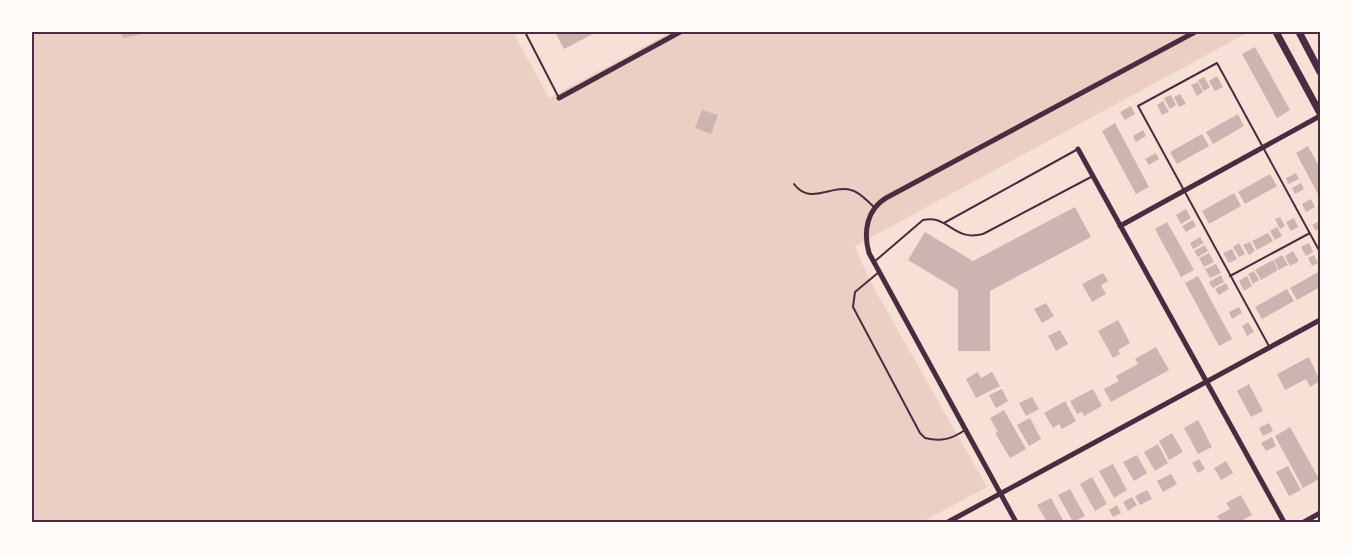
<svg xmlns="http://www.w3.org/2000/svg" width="1352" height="554" font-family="'Fira Sans Condensed',sans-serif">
  <rect width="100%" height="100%" fill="#f7e1d7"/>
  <!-- green -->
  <path fill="#ebcfc5" d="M32,32H513L549,98L671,32H1249L855,246L860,259L874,288L987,487L922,522H32Z"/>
  <!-- building -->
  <path fill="#ccb4b1" d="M121,32H140L141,34L123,38Z
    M555,32H597L564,49Z
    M1255,47L1290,110L1277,118L1242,54Z
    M1217,76L1223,87L1215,91L1209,81Z
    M1204,77L1210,87L1204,91L1198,80Z
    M1198,82L1203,92L1197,96L1191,85Z
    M1180,94L1186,104L1179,107L1174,97Z
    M1171,95L1176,105L1170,109L1164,98Z
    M1163,101L1169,112L1162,115L1157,105Z
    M1131,106L1135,114L1125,120L1120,112Z
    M702,110L718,115L711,134L695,128Z
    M1238,114L1244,126L1213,144L1206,132Z
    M1115,123L1149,187L1136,194L1102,131Z
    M1143,130L1146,136L1136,142L1133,136Z
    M1202,134L1209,146L1177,164L1170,152Z
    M1308,146L1320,168V198L1296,153Z
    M1156,153L1159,159L1149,165L1145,159Z
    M1296,173L1299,179L1288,184L1286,178Z
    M1270,174L1277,186L1245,204L1238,192Z
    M1301,183L1304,189L1295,194L1292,188Z
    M1234,193L1241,206L1209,224L1202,211Z
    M1311,199L1315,207L1306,212L1302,204Z
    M1075,207L1091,237L990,291V351H958V290L908,260L925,232L973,261Z
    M1186,209L1191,218L1181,224L1176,215Z
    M1280,217L1285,226L1280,229L1275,219Z
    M1294,218L1298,227L1291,231L1286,222Z
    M1193,220L1196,226L1186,232L1182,226Z
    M1320,221V228L1316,231L1312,225Z
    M1167,222L1194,270L1181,277L1155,229Z
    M1277,227L1282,236L1275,240L1270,231Z
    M1268,233L1273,241L1257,250L1252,241Z
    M1200,237L1204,243L1193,249L1190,243Z
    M1250,242L1255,251L1249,255L1243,245Z
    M1239,243L1245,254L1239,257L1233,247Z
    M1309,243L1313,252L1306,256L1301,247Z
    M1205,245L1208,251L1198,257L1194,251Z
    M1232,249L1237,259L1229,263L1223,253Z
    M1293,251L1299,261L1290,266L1285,256Z
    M1209,253L1214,262L1204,267L1199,258Z
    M1282,255L1288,265L1279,270L1274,260Z
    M1314,255L1318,263L1312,266L1308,258Z
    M1273,260L1278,270L1261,280L1255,270Z
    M1216,264L1221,273L1210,278L1205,269Z
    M1254,271L1259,280L1253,284L1248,274Z
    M1320,271V287L1297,300L1290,288Z
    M1103,273L1108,281L1101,285L1106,294L1092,302L1082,284Z
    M1221,275L1224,282L1213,288L1209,282Z
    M1198,276L1232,339L1219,346L1185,283Z
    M1247,276L1252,286L1244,291L1239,281Z
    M1226,283L1229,289L1219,295L1215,289Z
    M1287,289L1294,301L1262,319L1255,307Z
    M1046,303L1054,316L1042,323L1034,309Z
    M1239,307L1242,313L1232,319L1229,312Z
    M1118,320L1130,343L1118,350L1120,354L1113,358L1098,331Z
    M1248,322L1254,332L1247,336L1242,326Z
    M1060,330L1068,344L1056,351L1048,336Z
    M1156,347L1169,370L1111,402L1104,389L1119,381L1116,376L1138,364L1135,359Z
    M1309,357L1320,381L1310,387L1306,379L1285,390L1277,374Z
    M978,372L981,378L992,372L1000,386L976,398L966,379Z
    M1249,384L1263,411L1251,417L1237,391Z
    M1002,389L1008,401L996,408L989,395Z
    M1093,389L1102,406L1084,416L1082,412L1077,414L1070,401Z
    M1032,397L1039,409L1026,416L1019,403Z
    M1065,401L1076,421L1062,429L1059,424L1053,428L1044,413Z
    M1004,410L1026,449L1010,458L995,433L998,432L990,418Z
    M1030,418L1041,439L1029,446L1017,425Z
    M1198,420L1212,447L1198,454L1184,428Z
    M1269,423L1273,431L1263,436L1259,428Z
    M1290,427L1319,479L1303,488L1275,436Z
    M1172,433L1183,452L1169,460L1159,441Z
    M1272,437L1276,446L1266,451L1261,443Z
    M1158,444L1168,463L1155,471L1144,452Z
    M1137,455L1147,473L1134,481L1123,462Z
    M1199,459L1205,469L1198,473L1192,463Z
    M1226,461L1233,473L1221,480L1214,468Z
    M1113,464L1127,490L1114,498L1099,471Z
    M1288,466L1301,490L1289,496L1276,472Z
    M1171,474L1177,484L1163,492L1157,481Z
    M1092,477L1107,504L1095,511L1080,484Z
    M1070,489L1085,516L1073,522L1058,495Z
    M1147,490L1152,499L1140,505L1135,496Z
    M1241,495L1252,515L1239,522H1221L1217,516L1230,509L1226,503Z
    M1132,497L1137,505L1128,511L1123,502Z
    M1051,498L1064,522H1047L1037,505Z
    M1117,505L1121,513L1113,517L1109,510Z"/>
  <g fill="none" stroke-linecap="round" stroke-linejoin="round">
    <!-- service -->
    <path stroke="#4a2c40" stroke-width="2" d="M525,32L559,98
      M794,184C810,206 832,184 851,190C860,192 867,201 874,207
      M944,223L1078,149
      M874,262L923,220C948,214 953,242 983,234L1091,177
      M879,272L855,292L853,307L920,433L925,438C941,442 952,439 965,430
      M1230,276L1310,233
      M1270,348L1138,106L1217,63L1320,252"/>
    <!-- minor -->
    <path stroke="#4a2c40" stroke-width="5" d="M559,98L680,32
      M1078,149L1284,522
      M1120,226L1320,116
      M948,522L1320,320
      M1016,522L869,253C863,232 867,209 886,198L1195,32
      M1304,522L1320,513"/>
    <!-- tertiary -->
    <path stroke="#4a2c40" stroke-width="7" d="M1276,32L1320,113
      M1299,32L1320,72"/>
  </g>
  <!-- border -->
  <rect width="1352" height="554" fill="none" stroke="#fffaf5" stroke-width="66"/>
  <rect x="33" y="33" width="1286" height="488" fill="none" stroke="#4a2c40" stroke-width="2"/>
</svg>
